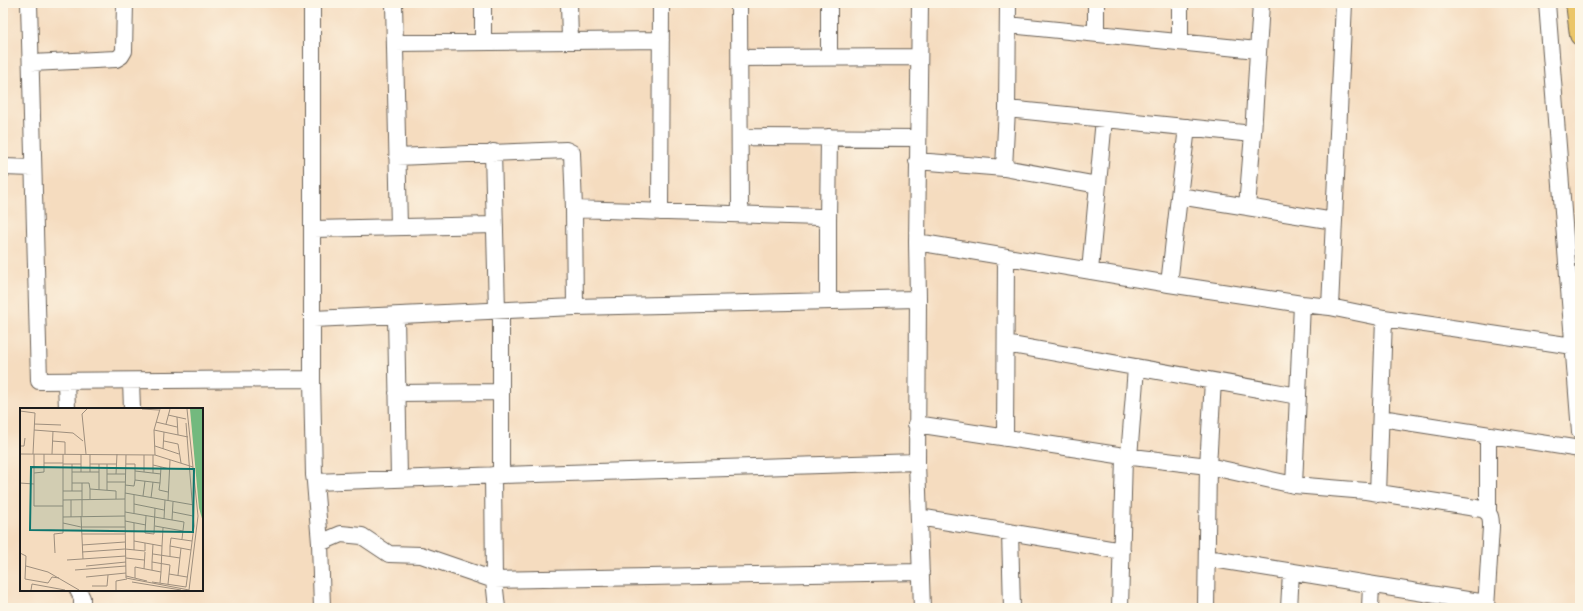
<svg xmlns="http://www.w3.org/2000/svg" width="1583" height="611" font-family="Kalam,sans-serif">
  <rect width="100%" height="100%" fill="#fcf5e5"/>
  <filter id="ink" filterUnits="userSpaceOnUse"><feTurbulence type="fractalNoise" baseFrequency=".025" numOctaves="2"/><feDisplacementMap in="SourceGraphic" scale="8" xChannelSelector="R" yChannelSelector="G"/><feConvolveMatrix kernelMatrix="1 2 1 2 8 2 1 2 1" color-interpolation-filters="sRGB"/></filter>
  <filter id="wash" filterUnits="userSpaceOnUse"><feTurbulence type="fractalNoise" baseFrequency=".012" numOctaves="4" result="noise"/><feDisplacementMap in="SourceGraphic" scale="16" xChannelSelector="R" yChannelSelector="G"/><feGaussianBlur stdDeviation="0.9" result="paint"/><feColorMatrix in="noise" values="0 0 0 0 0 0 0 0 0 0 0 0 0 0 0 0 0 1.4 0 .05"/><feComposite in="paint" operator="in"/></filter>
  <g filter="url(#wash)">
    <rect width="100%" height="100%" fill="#f5dcbf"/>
  </g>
  <g filter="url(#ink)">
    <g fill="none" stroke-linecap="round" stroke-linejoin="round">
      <defs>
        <path id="minor" d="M29,3L39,381L312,379V3
          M394,3L399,227
          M483,3V42
          M569,3L570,40
          M739,3L740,214
          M1180,3V42
          M1547,3L1580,432
          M1008,25L1257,50
          M1096,34V3
          M395,43L661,40
          M829,57V3
          M740,58L919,57
          M31,63L116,59L121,56L124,51L125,3
          M1007,109L1253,134L1247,207L1334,221
          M1253,134L1261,3
          M740,137L918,138
          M493,152L497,310
          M397,157L566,150L572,153L574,209
          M917,161L1004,168L1007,109L1008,3
          M3,167L33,168
          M1004,168L1098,185
          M1179,196L1248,207
          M660,212L661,3
          M828,222L829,137
          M313,229L495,225
          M917,242L1169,284L1302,304L1330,307L1384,318L1580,347
          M1090,271L1104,119
          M1169,284L1187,127
          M918,299L917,242L920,3
          M575,307L574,209L819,217L828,222V300
          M1330,307L1344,3
          M501,310V475
          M396,316L399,478
          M1006,344L1298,396
          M312,379L314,475L315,482L501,475L917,462L918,299L575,307L313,319
          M66,381L67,409
          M131,381L132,409
          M397,393L501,392
          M1381,418L1580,449
          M916,424L1124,456L1208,466L1294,485L1366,491L1482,509C1491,513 1491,518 1491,527L1486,608
          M1488,435V512
          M1005,438L1006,257
          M1129,457L1136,368
          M917,462L922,608
          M493,475L494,580L497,608
          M315,482L320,543L322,608
          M1294,485L1302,304
          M1378,494L1384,318
          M919,517L1122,551
          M1010,532L1012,608
          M320,543L341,534L362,536L389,554L421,555L494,580L921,572
          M1207,558L1486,603
          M78,590L82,598V608
          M1120,608L1124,456
          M1206,608L1208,466L1213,381
          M1289,608L1291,572
          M1370,608L1371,585"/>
        <path id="major" d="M1576,3L1580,35"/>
      </defs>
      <!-- minor casing -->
      <use href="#minor" stroke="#685f55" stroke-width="18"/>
      <!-- major casing -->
      <use href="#major" stroke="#685f55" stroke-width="22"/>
      <!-- minor -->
      <use href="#minor" stroke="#fff" stroke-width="16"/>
      <!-- major -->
      <use href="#major" stroke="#ebc669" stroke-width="20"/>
    </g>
  </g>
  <!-- overview -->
  <g transform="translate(20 408)">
    <rect width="183" height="183" fill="#f5dcbf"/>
    <path d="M170,1H183V114L179,100Z" fill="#73b97e"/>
    <path fill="none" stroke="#9e8f7e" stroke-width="1" d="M122,1L139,2M167,1L178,108L169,182M0,3L15,5L13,46M148,7L166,11M157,9L158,27M136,14L157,19M166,15L174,118L171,142M14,16L41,17M146,16L150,1M14,22L53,25L63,33M134,22L140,1M32,33L45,34V46M144,33L158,36L161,55M0,38H4L5,30M135,38L159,46M143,41L144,24M0,46L135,47L173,59M14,46V98H43V46M32,46L33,23M66,46L62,6L67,1M70,46V64M135,47L134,22L168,29M24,55H43M43,56H61M52,56V83M70,56H97M133,57L150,61M115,63L141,66M52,64H79M61,64V46M124,64V47M14,65L24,64V46M133,65V47M87,66H106M96,66L97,46M115,72L140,75L139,82L148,84M87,74H105M0,75L14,76M52,75H69L70,81M62,75V91M140,75L141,59M105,77L114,78L115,72V56H106M79,82V56M87,82V56M43,83H62M105,85L174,97M123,88L125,73M131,90L133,74M70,91V81L96,83V91M105,91L106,47M51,92V109M148,93L150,52M114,96L144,102M43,98V109L105,108V91L43,92M105,104L164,114L162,131M153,104L173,108M114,105V87M61,108L63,151M62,108V91M105,108L106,170L169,182M126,108L125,125L134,126L135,100M144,111L145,92M152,112L153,94M105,113L126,117M43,115L61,119H105M114,115V142M135,118L163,123M62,126H105M114,133L142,138L141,164M62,137L105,134M142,138L143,120M150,138L151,130L172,133M62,144L105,141L125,143V135M0,145L6,148L5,171L28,175L32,169L39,170M35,145L34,126L43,125V109M133,146L160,150M150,148V138L171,142L166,179M106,150L124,152M47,152L106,148M132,154L133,136M6,158L28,164L59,182M66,158L106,154M124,161L125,144M55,162L106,158M132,162V154L150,157L148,176M149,166L167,169M158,167L161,140M106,168L127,173M66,169L106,165M115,170V159L141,164L140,175M112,174L161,182M132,174L166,179M72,178H87L88,167M11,182L12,176L45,182M96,182V173L107,171"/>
    <path fill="#0f766e" fill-opacity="0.15" stroke="#0f766e" stroke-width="2" d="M11,59L174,61L173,124L10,122Z"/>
    <rect width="183" height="183" fill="none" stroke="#1c1c1c" stroke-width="2"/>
  </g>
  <!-- margin -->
  <rect width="1583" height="611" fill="none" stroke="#fcf5e5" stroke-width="16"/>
</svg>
